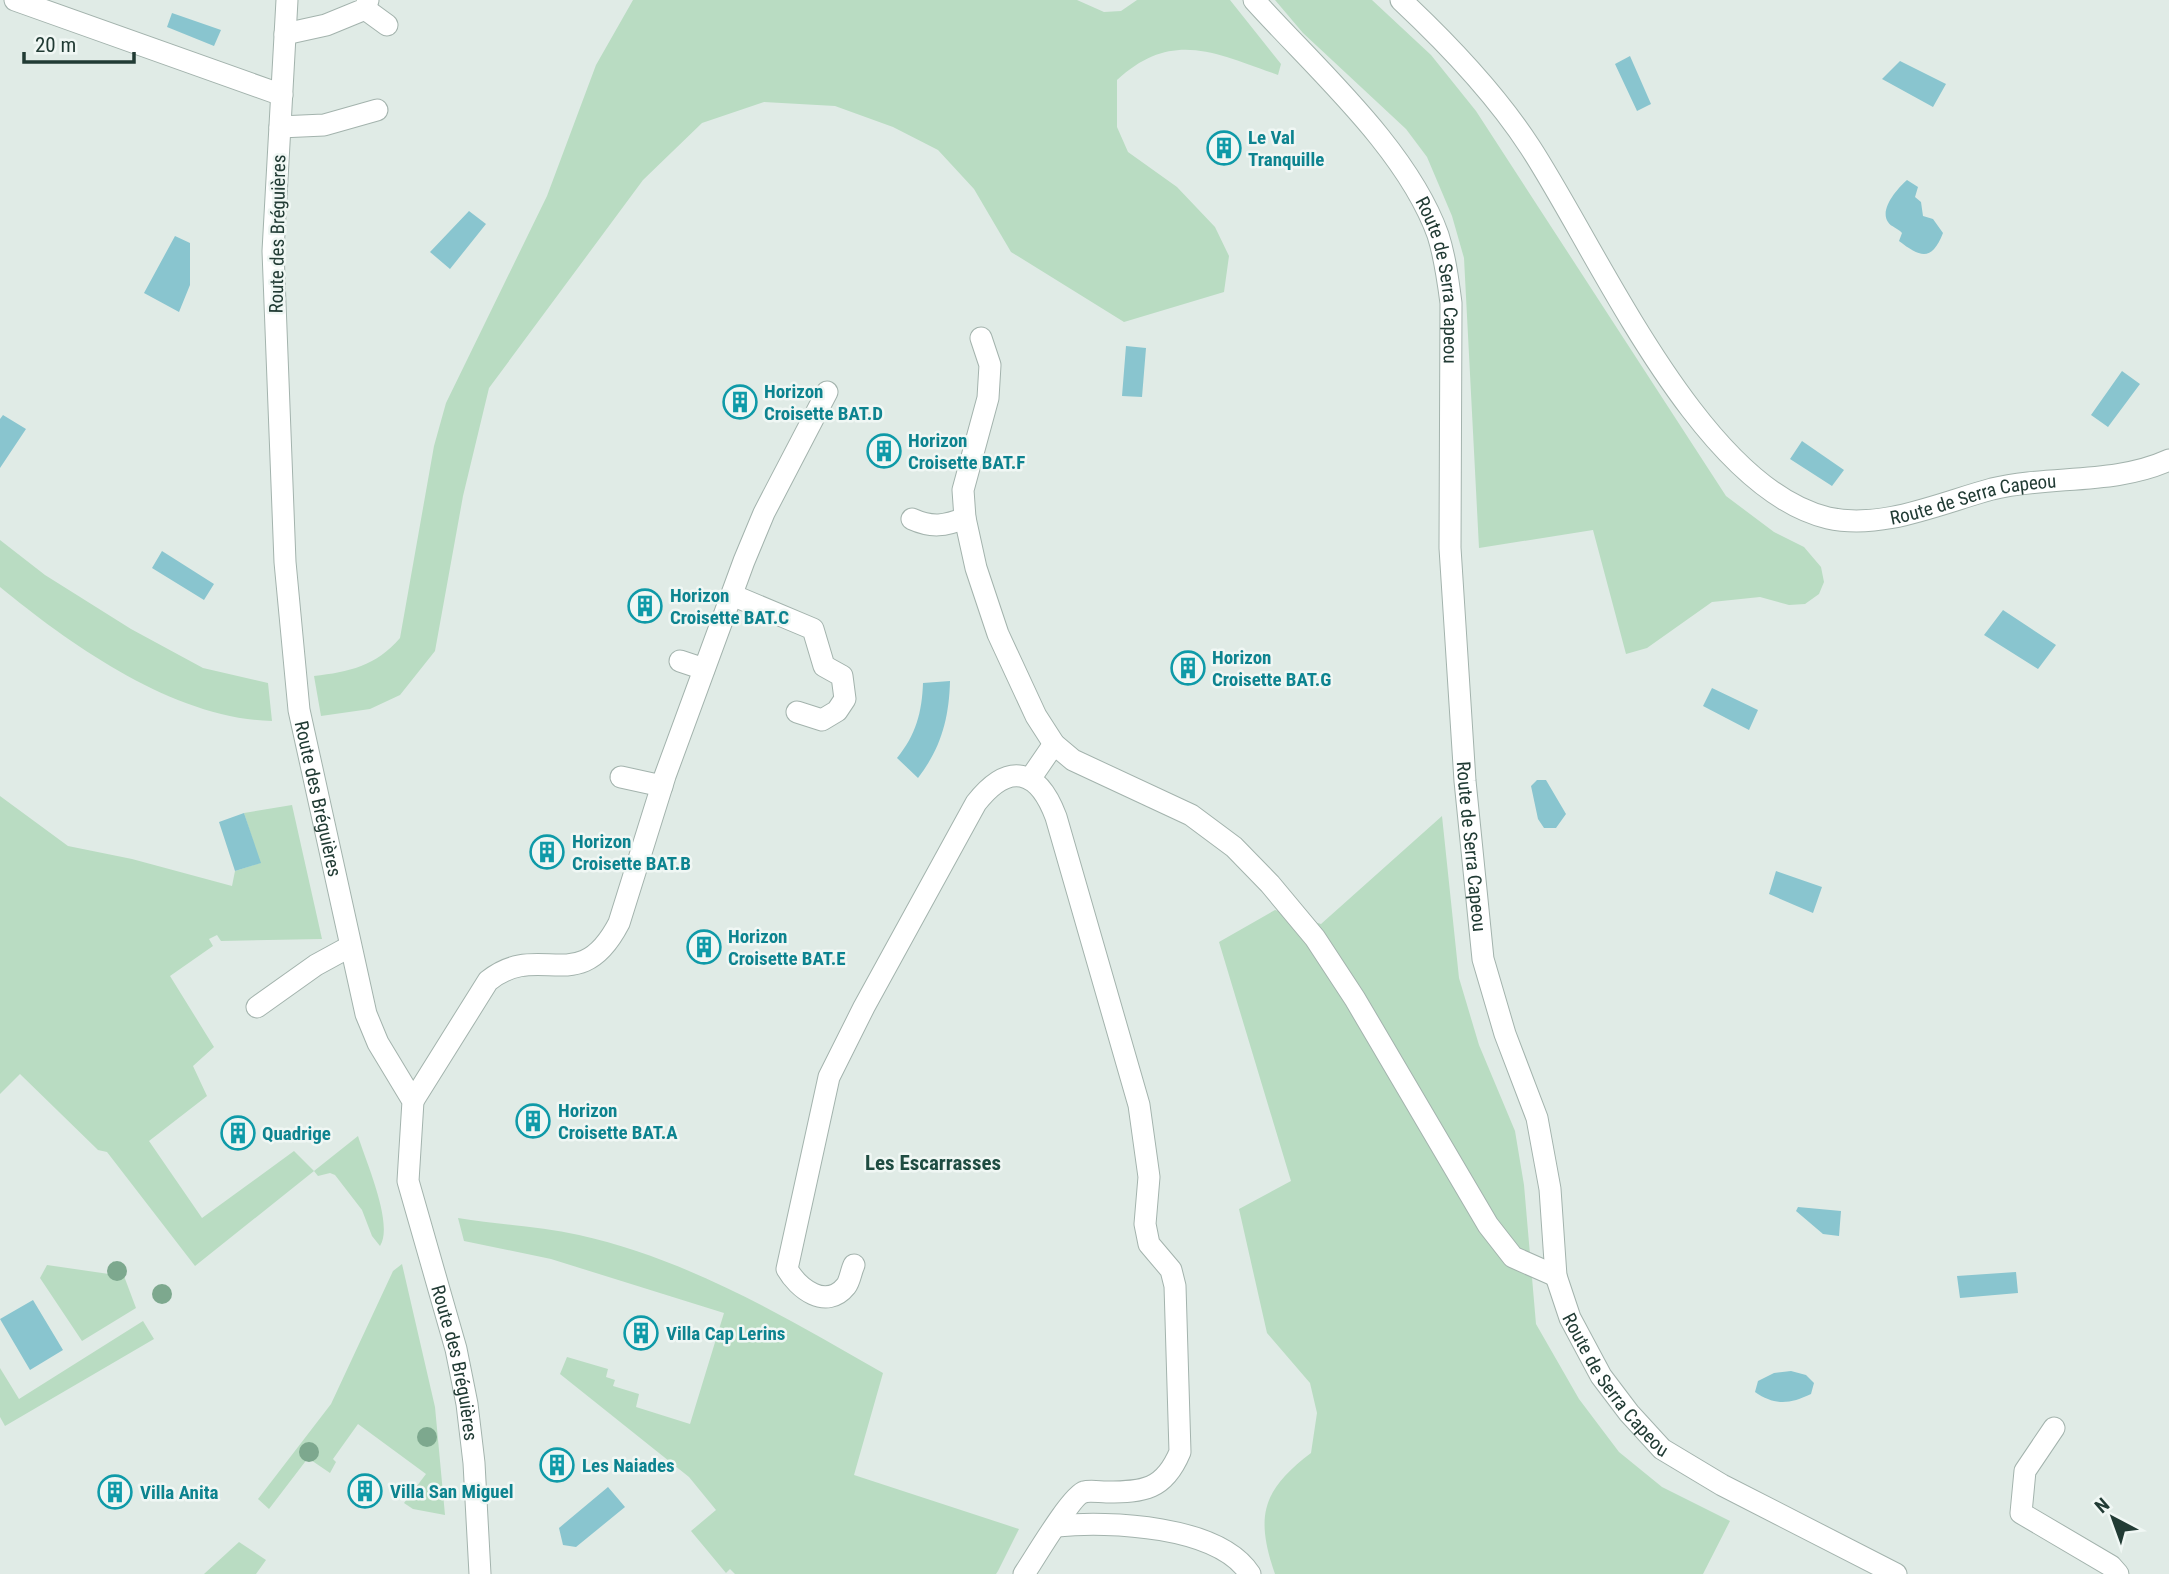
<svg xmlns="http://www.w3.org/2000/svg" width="2169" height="1574" font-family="'Roboto Condensed',sans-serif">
  <rect width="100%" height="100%" fill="#e0ebe6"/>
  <!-- green -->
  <path fill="#b9dcc2" d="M633,0H1077L1104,12L1121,11L1137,0H1230L1281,64L1278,75C1216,53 1172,29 1117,80V127L1128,152L1177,187L1215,227L1229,256L1224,292L1124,322L1011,252L974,189L938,150L893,127L835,106L764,102L702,123L643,180L489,388L463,496L435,651L400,695L370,709L321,716L314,676C349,672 376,666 400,638L434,446L446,403L547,196L596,65Z
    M1275,0H1372L1431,55L1476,111L1726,496L1774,532L1804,547L1821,567L1824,582L1819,594L1805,604L1789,605L1760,597L1712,602L1647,648L1626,654L1593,530L1479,548L1464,258L1452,216L1427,157L1406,129L1303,33Z
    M0,540L45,575L131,629L203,668L268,683L272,721C175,719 72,646 0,587Z
    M0,796L68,846L132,859L232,886L235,871L260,863L244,813L292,805L322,939L221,941L217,935L209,939L213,946L170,976L214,1047L193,1066L207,1096L149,1141L202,1218L294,1151L314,1171L358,1136C366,1162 394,1224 380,1246L372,1236L362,1210L335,1175L330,1173L318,1176L314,1171L195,1266L107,1152L98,1150L20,1074L0,1094Z
    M1442,816L1459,978L1479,1045L1515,1131L1524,1185L1536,1324L1579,1399L1619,1452L1662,1487L1730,1521L1703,1574H1275C1255,1516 1262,1490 1311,1453L1317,1413L1310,1383L1267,1333L1239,1209L1291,1181L1219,942L1275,910L1321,924Z
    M458,1218C498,1225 539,1226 579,1235C690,1260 785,1317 883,1373L854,1475L1019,1529L998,1571L996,1574H735L730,1569L726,1573L691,1531L716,1510L689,1477L560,1374L567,1357L608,1369L606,1377L615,1380L613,1386L639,1394L636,1407L690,1424L724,1313L551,1259L464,1241Z
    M113,1261L124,1276L136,1308L82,1341L40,1278L47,1265L109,1274Z
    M402,1264L435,1407L445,1515L413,1509L404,1503L426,1474L358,1424L333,1459L336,1462L330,1473L308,1458L269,1509L258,1499L331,1404L393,1271Z
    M143,1321L154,1339L5,1426L0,1417V1368L19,1399Z
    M239,1542L266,1560L256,1574H204Z"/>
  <!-- water -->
  <path fill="#89c5cf" d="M172,13L221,30L214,46L167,27Z
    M1630,56L1651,104L1637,111L1615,64Z
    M1900,61L1946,84L1933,107L1882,79Z
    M1907,180L1918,187L1915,197L1921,202L1923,216L1933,219L1943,233C1932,261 1921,258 1899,241L1902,233C1898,228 1891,227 1888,222C1879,209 1898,188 1907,180Z
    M469,211L486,224L450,269L430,252Z
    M175,236L190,243V285L179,312L144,293Z
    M1126,346L1146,348L1142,397L1122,396Z
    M2122,371L2140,384L2108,427L2091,415Z
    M3,415L26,429L0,468V419Z
    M1802,441L1844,470L1832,486L1790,459Z
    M162,551L214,584L204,600L152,568Z
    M2003,610L2056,645L2038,669L1984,635Z
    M950,681C949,719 941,748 918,778L897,758C916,735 922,712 923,683Z
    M1712,688L1758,710L1749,730L1703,706Z
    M1537,780H1546L1566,814L1556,828H1544L1538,819L1531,786Z
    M244,813L261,863L235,871L219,822Z
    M1776,871L1822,887L1813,913L1769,894Z
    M1798,1207L1841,1211L1839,1236L1823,1234L1796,1211Z
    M2016,1272L2018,1293L1960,1298L1957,1276Z
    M33,1300L63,1350L30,1370L0,1319Z
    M1791,1371L1806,1375L1814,1383L1811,1394C1790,1404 1775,1406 1755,1392L1758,1381L1774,1373Z
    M608,1487L625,1507L576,1547L563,1545L559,1528Z"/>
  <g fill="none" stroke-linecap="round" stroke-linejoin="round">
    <defs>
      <g id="minor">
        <path d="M15,0L282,95"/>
        <path id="s1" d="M287,0L273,251L285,562L299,710L366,1014L378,1043L413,1101L408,1181L456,1349L467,1404L474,1463L480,1574"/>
        <path id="s2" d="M1254,0C1315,68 1407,148 1438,235C1445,257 1448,280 1451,303L1450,548L1465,781L1483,959L1505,1034L1537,1118L1550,1189L1556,1276L1570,1318L1601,1376L1629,1413L1662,1449L1722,1485L1896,1574"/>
        <path id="s3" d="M1401,0C1448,44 1495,93 1530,147C1598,251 1700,488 1828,518C1882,530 1940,503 1992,489C2050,475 2114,485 2169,460"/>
        <path d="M365,9L387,25"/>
        <path d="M285,34L326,25L365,9L368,0"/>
        <path d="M280,127L324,125L377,110"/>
        <path d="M981,338L990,365L988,398L963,490L965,518L976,568L998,634L1036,716L1054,744L1073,760L1191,815L1234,847L1270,884L1315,938L1355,999L1488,1225L1513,1257L1556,1276"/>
        <path d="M912,519C932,528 945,526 965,518"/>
        <path d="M732,595L813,629L824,666L842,676L845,699L837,711L822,720L797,712"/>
        <path d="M680,661L704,669"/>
        <path d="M621,777L662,786"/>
        <path d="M1030,779L1054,744"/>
        <path d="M257,1007L316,965L349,947"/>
        <path d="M413,1101L488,981C540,939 579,1000 619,923L665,776L744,561L764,513L827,392"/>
        <path d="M854,1265C851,1271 850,1281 846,1286C826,1311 798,1288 787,1269L829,1077L864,1007L976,803C1009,761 1038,769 1056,817L1139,1105L1149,1177L1145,1224L1149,1244L1171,1270L1175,1286L1180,1452C1164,1490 1144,1492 1106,1492C1100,1492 1090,1490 1084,1492C1072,1495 1034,1559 1024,1574"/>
        <path d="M2054,1428L2025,1471L2021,1513L2111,1566L2118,1574"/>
        <path d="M1057,1526C1109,1521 1218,1525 1250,1574"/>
      </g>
    </defs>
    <!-- minor casing -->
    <use href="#minor" stroke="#a3b3ad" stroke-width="23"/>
    <!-- minor -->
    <use href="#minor" stroke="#fff" stroke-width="21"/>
  </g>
  <!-- trees -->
  <g fill="#7da88e">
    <circle cx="117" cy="1271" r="10"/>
    <circle cx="162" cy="1294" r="10"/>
    <circle cx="427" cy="1437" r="10"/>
    <circle cx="309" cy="1452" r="10"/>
  </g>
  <!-- icons -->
  <defs>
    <symbol id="building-ring" viewBox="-11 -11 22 22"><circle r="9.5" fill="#f0f7f4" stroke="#0f9aa8" stroke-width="1.5"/><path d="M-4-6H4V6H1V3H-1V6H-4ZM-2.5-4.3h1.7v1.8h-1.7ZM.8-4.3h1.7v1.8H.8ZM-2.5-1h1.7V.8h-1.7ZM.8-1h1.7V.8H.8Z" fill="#0f9aa8"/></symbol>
  </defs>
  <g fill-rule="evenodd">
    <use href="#building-ring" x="1205" y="129" width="38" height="38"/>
    <use href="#building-ring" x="721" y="383" width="38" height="38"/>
    <use href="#building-ring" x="865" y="432" width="38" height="38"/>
    <use href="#building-ring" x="626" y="587" width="38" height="38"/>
    <use href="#building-ring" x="1169" y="649" width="38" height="38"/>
    <use href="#building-ring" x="528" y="833" width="38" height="38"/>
    <use href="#building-ring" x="685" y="928" width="38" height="38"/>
    <use href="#building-ring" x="514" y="1102" width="38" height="38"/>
    <use href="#building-ring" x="219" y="1114" width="38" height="38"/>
    <use href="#building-ring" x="622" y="1314" width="38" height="38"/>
    <use href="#building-ring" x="538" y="1446" width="38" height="38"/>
    <use href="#building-ring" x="346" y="1472" width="38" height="38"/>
    <use href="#building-ring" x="96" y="1473" width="38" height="38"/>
  </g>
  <g text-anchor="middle" stroke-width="5" stroke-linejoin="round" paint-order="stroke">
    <!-- culture labels -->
    <g font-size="19" font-weight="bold" fill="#0d838f" stroke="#f0f7f4" text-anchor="start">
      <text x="1248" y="144">Le Val<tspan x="1248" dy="22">Tranquille</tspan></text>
      <text x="764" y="398">Horizon<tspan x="764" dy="22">Croisette BAT.D</tspan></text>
      <text x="908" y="447">Horizon<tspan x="908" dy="22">Croisette BAT.F</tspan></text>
      <text x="670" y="602">Horizon<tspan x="670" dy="22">Croisette BAT.C</tspan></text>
      <text x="1212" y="664">Horizon<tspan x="1212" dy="22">Croisette BAT.G</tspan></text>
      <text x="572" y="848">Horizon<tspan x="572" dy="22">Croisette BAT.B</tspan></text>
      <text x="728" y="943">Horizon<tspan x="728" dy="22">Croisette BAT.E</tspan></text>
      <text x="558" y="1117">Horizon<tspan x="558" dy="22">Croisette BAT.A</tspan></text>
      <text x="262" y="1140">Quadrige</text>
      <text x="666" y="1340">Villa Cap Lerins</text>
      <text x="582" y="1472">Les Naiades</text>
      <text x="390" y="1498">Villa San Miguel</text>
      <text x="140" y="1499">Villa Anita</text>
    </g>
    <!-- street labels -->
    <g font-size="19" fill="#213b34" stroke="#f0f7f4">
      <text transform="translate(277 234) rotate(-89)" y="7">Route des Bréguières</text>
      <text dy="7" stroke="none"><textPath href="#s2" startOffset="345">Route de Serra Capeou</textPath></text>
      <text dy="7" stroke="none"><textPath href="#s3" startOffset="830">Route de Serra Capeou</textPath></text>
      <text dy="7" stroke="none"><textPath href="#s1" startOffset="802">Route des Bréguières</textPath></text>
      <text dy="7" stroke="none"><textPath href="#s2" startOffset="914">Route de Serra Capeou</textPath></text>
      <text dy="7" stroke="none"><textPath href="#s1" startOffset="1390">Route des Bréguières</textPath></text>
      <text dy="7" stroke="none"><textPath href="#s2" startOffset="1480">Route de Serra Capeou</textPath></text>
    </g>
    <!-- neighbourhood labels -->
    <g font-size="21" font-weight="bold" fill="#1e4c41" stroke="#f0f7f4">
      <text x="933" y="1170">Les Escarrasses</text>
    </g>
  </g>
  <!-- north arrow -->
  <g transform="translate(2113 1518) rotate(319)" stroke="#f0f7f4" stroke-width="5" paint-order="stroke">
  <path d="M0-5L12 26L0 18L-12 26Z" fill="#213b34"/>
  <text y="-10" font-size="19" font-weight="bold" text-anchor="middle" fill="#213b34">N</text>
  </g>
  <!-- scale -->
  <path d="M24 52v10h110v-10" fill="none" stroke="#213b34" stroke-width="3.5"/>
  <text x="35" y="52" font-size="21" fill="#213b34" stroke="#f0f7f4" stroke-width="5" paint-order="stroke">20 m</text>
</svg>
